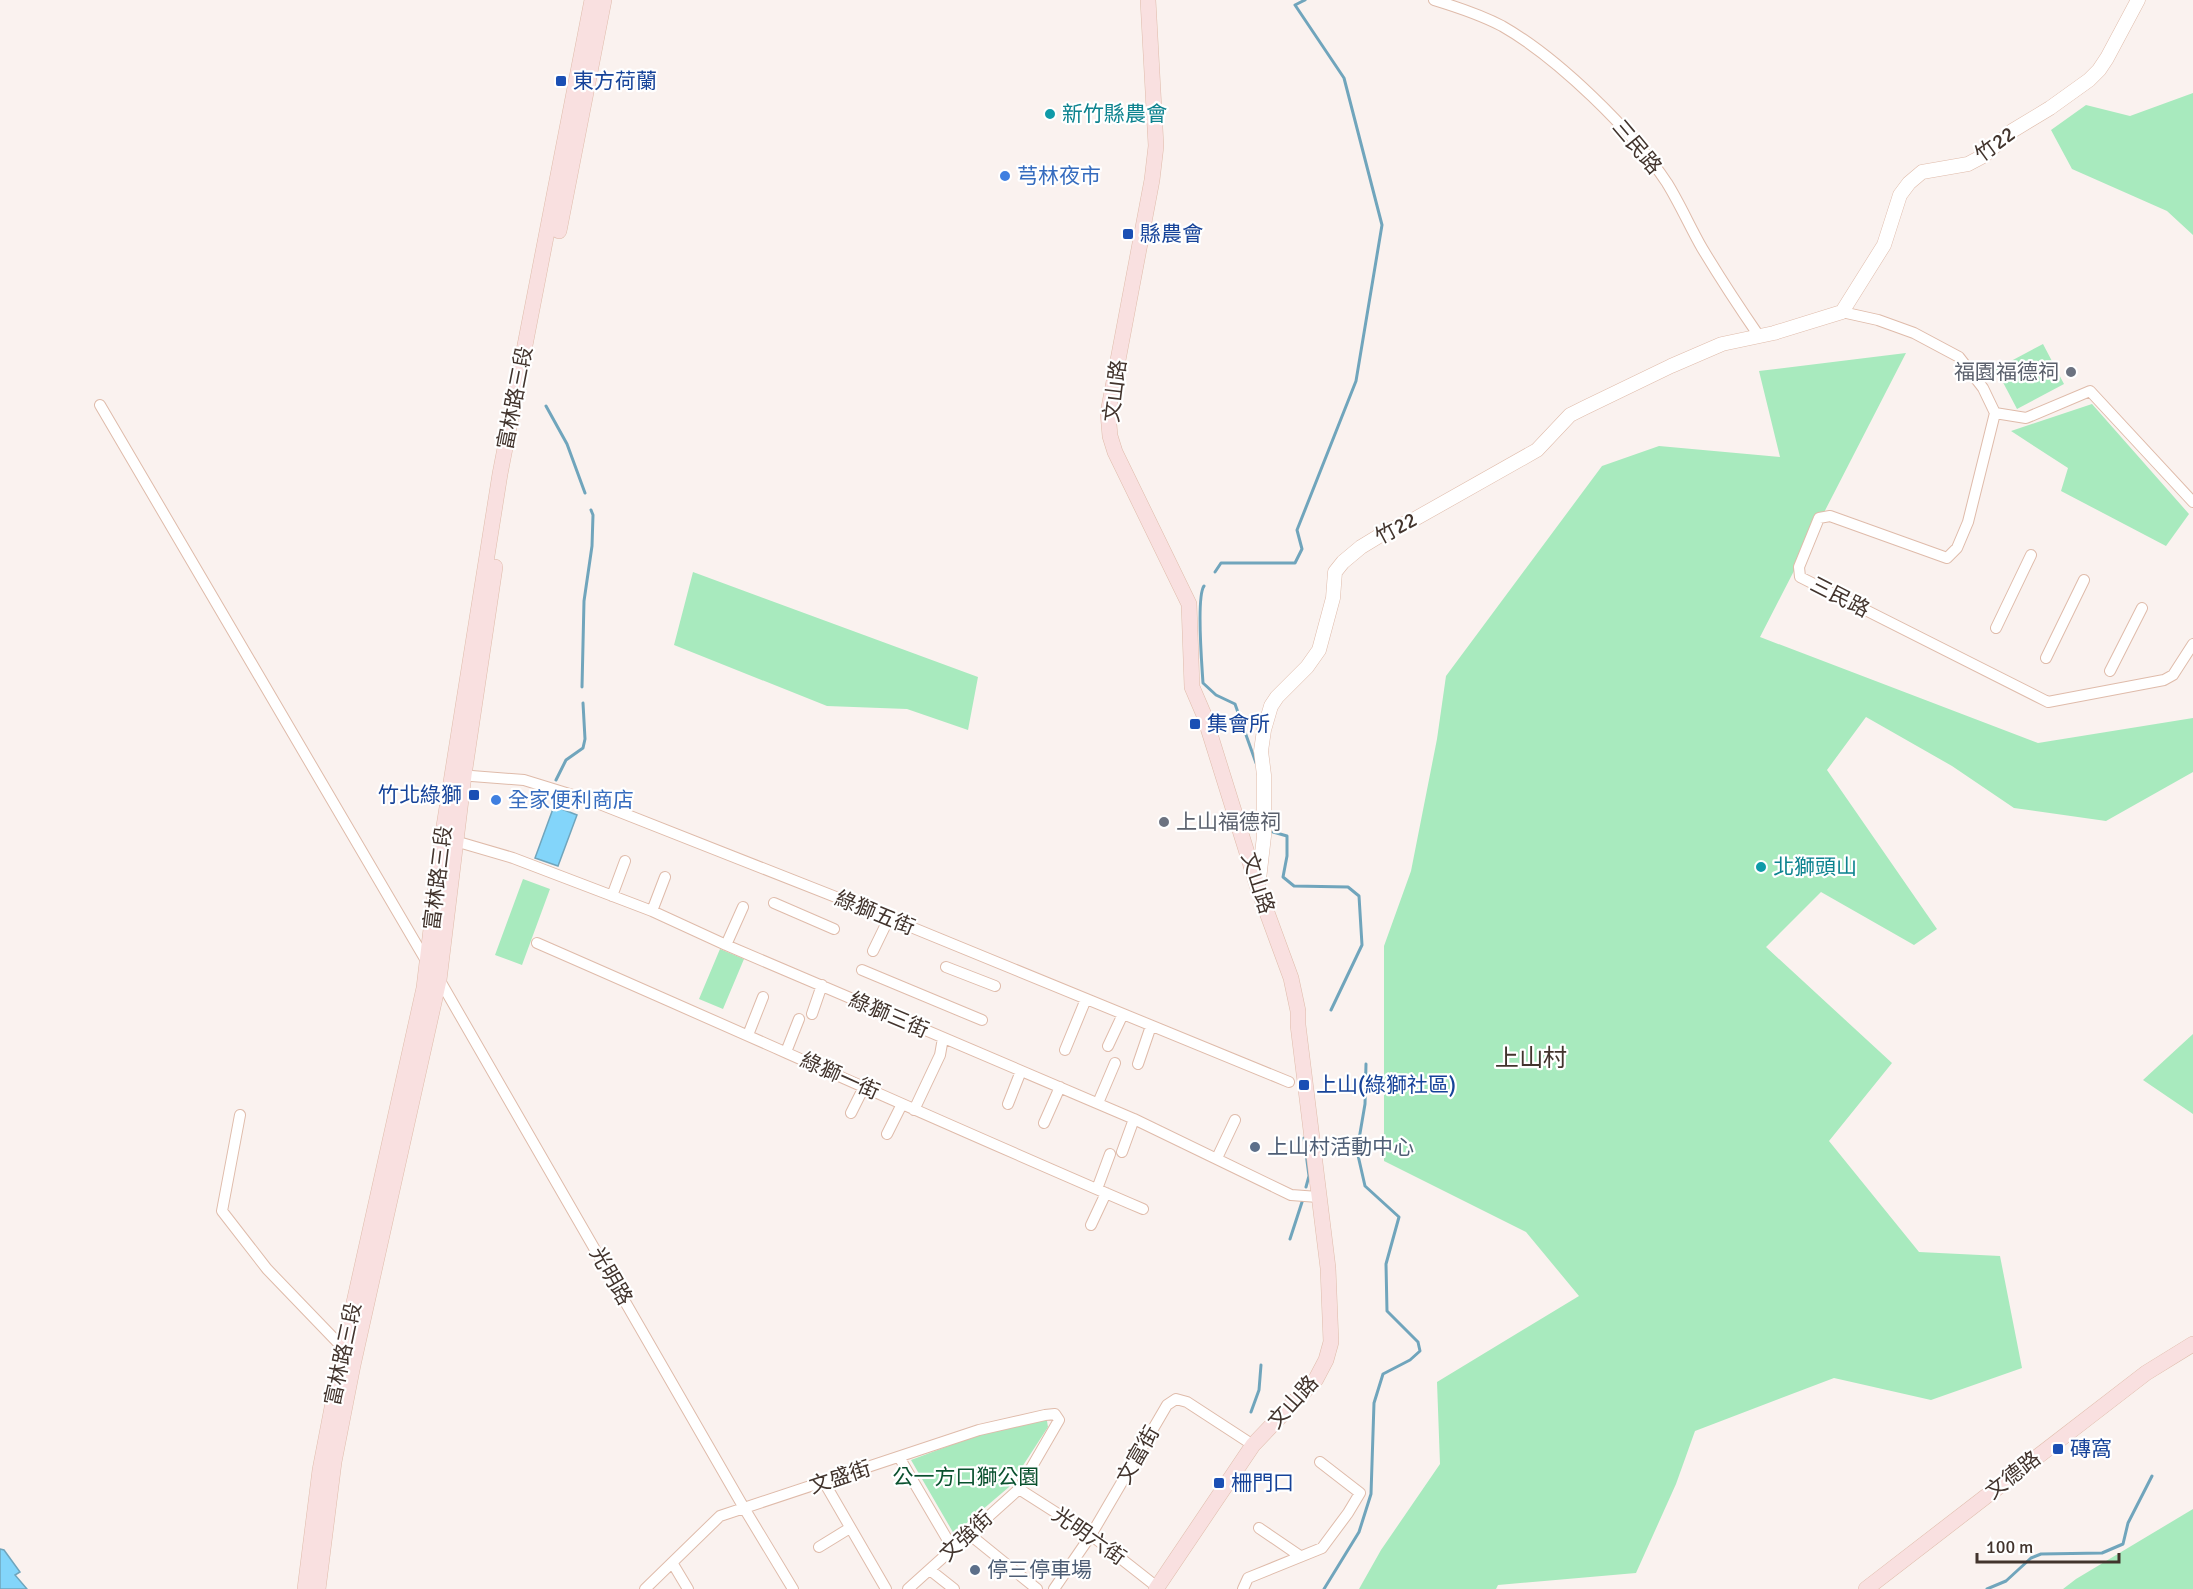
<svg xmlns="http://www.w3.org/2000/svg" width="2193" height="1589" font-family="Signika,'Noto Sans TC',sans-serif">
  <rect width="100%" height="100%" fill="#faf2ef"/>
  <!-- green -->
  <path fill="#a8eabe" d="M2193,93V235L2167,211L2072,169L2051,130L2086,105L2130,116Z
    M2043,344L2064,384L2017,409L1996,369Z
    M1906,353L1760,637L2038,743L2193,718V772L2106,821L2014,808L1952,766L1866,717L1827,770L1937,929L1914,945L1821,892L1766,947L1892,1063L1829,1141L1919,1252L2000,1256L2022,1368L1931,1400L1834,1378L1695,1431L1676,1484L1636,1573L1498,1585L1496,1589H1359L1381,1550L1440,1464L1437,1382L1579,1296L1526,1232L1384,1161V946L1411,871L1437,739L1446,676L1602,466L1659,446L1780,457L1759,371Z
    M2092,404L2189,514L2166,546L2061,491L2068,468L2011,431Z
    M693,572L978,677L968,730L907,709L827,706L674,645Z
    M523,879L550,889L522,965L495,955Z
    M720,949L744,959L723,1009L699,999Z
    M2193,1034V1114L2143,1080Z
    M1042,1420L1047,1421L1048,1427L1009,1487L954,1534L911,1460L975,1436Z
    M2193,1509V1589H2063L2076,1579Z"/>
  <!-- water -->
  <path fill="#83d5fa" stroke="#70a5bc" stroke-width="1.5" d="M554,806L577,815L558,866L535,858Z
    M0,1549L4,1550L20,1572L15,1575L27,1589H0Z"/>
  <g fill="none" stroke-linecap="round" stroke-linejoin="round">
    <!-- stream -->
    <path stroke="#70a5bc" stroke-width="3" d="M546,406L567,444L585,493
      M1215,572L1221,563H1295L1302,549L1297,530L1356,381L1382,225L1344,78L1295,5L1305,0
      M1204,586C1196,597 1202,666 1203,683L1216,695L1235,704L1256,763
      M582,687L584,601L592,546L593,515L591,510
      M556,780L566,760L583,748L585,739L583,703
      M1273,832L1287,836V856L1283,877L1294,886L1348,887L1359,896L1362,945L1331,1010
      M1304,1138L1309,1176L1306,1187
      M1290,1239L1303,1199
      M1251,1412L1259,1390L1261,1365
      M1324,1589L1359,1532L1371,1494L1374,1403L1383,1374L1410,1360L1420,1351L1418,1342L1387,1311L1386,1264L1399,1217L1365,1186L1357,1151L1365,1104L1366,1064
      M1987,1589L2006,1581L2031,1558L2041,1554L2102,1553L2123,1544L2128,1523L2152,1476"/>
    <defs>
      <path id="minor" d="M1434,0C1457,7 1481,15 1502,26C1558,58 1632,130 1667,183C1680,204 1690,227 1702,248C1720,278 1739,307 1759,336
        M1842,312L1878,320L1914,333L1959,357L1983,388L1995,413L1968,522L1957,548L1947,558L1830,516L1819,518L1799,567L1800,577L2048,702L2164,680L2173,675L2193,644
        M100,405L428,964
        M1995,413L2026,418L2090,391L2193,502
        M1996,628L2031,555
        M2046,658L2084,580
        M2110,671L2142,608
        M459,775L524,780L592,801L889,918L1289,1082
        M455,841L513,858L652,911L726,945L1134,1119L1291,1195L1318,1197
        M612,896L625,861
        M774,903L834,929
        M652,911L665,877
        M537,943C739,1031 940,1122 1143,1209
        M726,945L743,907
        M873,951L889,918
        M946,967L995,986
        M862,970L982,1020
        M439,979L744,1508L793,1589
        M812,1014L822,985
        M748,1035L763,997
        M1108,1046L1123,1014
        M1065,1050L1086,999
        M786,1052L799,1019
        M1138,1064L1151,1026
        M1098,1103L1115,1063
        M1008,1104L1021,1071
        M914,1110L940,1055L943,1038
        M851,1113L864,1087
        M240,1115L222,1211L267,1269L344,1349
        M1044,1123L1060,1087
        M887,1134L902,1104
        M1122,1152L1134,1119
        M1217,1158L1235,1120
        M1097,1189L1110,1154
        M1091,1225L1106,1193
        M899,1457L953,1549
        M824,1482L886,1589
        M1019,1489L1091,1535L1157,1587
        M1259,1528L1300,1556
        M969,1534L1037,1589
        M819,1547L850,1528
        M673,1564L688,1589
        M930,1570L954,1589
        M645,1589L720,1516L979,1430L1045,1415L1055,1414L1059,1420L1019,1489L908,1589
        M1054,1589L1091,1535L1167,1405L1176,1399L1187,1402L1253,1445
        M1243,1589L1248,1578L1322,1548L1348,1513L1360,1493L1320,1462"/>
      <path id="tertiary" d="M1258,888L1264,836V775L1261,751L1264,730L1271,706L1277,697L1307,667L1319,650L1333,598L1335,572L1343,562L1361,547L1389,530L1413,520L1537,450L1570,415L1584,408L1671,366L1722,344L1774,333L1842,312L1884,245L1900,195L1909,183L1922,172L1968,164L1985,155L2012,131L2050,108L2089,80L2099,70L2107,58L2138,0"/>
      <path id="secondary" d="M1148,0L1156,146L1152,180L1108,413L1110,436L1115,452L1189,604L1192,687L1204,715L1258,888L1291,978L1298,1011V1025L1328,1268L1331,1342L1326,1360L1316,1379L1253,1445L1156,1589
        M559,231L604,0
        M305,1589L320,1470L341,1361L424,988L441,845L500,474L592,0
        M318,1589L334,1462L353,1365L439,980L464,775L495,567
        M1866,1589L2146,1373L2193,1344"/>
    </defs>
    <!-- minor casing -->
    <use href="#minor" stroke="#dfbbaa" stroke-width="12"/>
    <!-- tertiary casing -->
    <use href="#tertiary" stroke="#dfbbaa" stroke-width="15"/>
    <!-- secondary casing -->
    <use href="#secondary" stroke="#dfbbaa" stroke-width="16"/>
    <!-- minor -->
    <use href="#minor" stroke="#fff" stroke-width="10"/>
    <!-- tertiary -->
    <use href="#tertiary" stroke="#fff" stroke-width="14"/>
    <!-- secondary -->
    <use href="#secondary" stroke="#f9e0e0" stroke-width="15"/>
  </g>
  <!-- markers -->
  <g fill="#1a4fb4" stroke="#fff" stroke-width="2">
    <rect x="555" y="75" width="12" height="12" rx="3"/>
    <rect x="1122" y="228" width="12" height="12" rx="3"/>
    <rect x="1189" y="718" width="12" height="12" rx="3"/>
    <rect x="468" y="789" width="12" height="12" rx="3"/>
    <rect x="1298" y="1079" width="12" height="12" rx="3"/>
    <rect x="2052" y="1443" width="12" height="12" rx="3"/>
    <rect x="1213" y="1477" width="12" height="12" rx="3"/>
  </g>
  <g fill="#0f9aa8" stroke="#fff" stroke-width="2">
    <circle cx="1050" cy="114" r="6"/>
    <circle cx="1761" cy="867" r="6"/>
  </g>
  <g fill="#3f7fe0" stroke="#fff" stroke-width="2">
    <circle cx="1005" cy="176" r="6"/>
    <circle cx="496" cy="800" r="6"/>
  </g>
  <g fill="#6b7280" stroke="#fff" stroke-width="2">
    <circle cx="2071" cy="372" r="6"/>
    <circle cx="1164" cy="822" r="6"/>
  </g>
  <g fill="#5c6f8a" stroke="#fff" stroke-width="2">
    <circle cx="1255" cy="1147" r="6"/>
    <circle cx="975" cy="1570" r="6"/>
  </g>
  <g text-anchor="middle" stroke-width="4.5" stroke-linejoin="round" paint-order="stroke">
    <!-- transit labels -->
    <g font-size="21" fill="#164399" stroke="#fff" text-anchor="start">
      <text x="573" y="88">東方荷蘭</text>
      <text x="1140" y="241">縣農會</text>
      <text x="1207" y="731">集會所</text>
      <text x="462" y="802" text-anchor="end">竹北綠獅</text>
      <text x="1316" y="1092">上山(綠獅社區)</text>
      <text x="2070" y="1456">磚窩</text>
      <text x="1231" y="1490">柵門口</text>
    </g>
    <!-- culture labels -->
    <g font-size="21" fill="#0d838f" stroke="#fff" text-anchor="start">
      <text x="1062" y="121">新竹縣農會</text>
      <text x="1773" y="874">北獅頭山</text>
    </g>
    <!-- street labels -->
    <g font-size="21" fill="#42342d" stroke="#fff">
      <text transform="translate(1995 144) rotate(-36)" y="7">竹22</text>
      <text transform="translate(1637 147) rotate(50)" y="7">三民路</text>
      <text transform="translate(1115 391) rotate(-83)" y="7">文山路</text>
      <text transform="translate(515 398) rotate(-79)" y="7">富林路三段</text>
      <text transform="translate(1396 528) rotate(-28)" y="7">竹22</text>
      <text transform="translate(1840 597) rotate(27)" y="7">三民路</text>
      <text transform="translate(438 878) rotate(-83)" y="7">富林路三段</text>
      <text transform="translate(1258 883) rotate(72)" y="7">文山路</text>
      <text transform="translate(875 913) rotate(22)" y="7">綠獅五街</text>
      <text transform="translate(889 1015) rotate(23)" y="7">綠獅三街</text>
      <text transform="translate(840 1076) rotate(24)" y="7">綠獅一街</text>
      <text transform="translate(611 1276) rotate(60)" y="7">光明路</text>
      <text transform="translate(343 1354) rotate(-78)" y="7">富林路三段</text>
      <text transform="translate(1293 1402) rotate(-48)" y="7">文山路</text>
      <text transform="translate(1138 1455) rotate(-60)" y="7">文富街</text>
      <text transform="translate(2013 1475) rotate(-38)" y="7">文德路</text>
      <text transform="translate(840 1477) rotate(-18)" y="7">文盛街</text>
      <text transform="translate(966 1536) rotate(-43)" y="7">文強街</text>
      <text transform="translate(1089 1536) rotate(35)" y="7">光明六街</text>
    </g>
    <!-- shop labels -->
    <g font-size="21" fill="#366cbe" stroke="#fff" text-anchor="start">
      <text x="1017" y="183">芎林夜市</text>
      <text x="508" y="807">全家便利商店</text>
    </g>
    <!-- worship labels -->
    <g font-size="21" fill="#5b616d" stroke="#fff" text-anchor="end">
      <text x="2059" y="379">福園福德祠</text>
      <text x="1176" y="829" text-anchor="start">上山福德祠</text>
    </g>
    <!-- service labels -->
    <g font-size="21" fill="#4e5e75" stroke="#fff" text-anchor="start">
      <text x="1267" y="1154">上山村活動中心</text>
      <text x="987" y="1577">停三停車場</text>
    </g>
    <!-- park labels -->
    <g font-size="21" fill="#09512e" stroke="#fff">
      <text x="966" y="1484">公一方口獅公園</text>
    </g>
    <!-- quarter labels -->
    <g font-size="24" fill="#42342d" stroke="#fff">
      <text x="1531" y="1066">上山村</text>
    </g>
  </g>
  <!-- scale -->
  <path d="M1977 1553v9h142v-9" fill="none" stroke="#42342d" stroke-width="3"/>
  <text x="1986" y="1553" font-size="18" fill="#42342d" stroke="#ffffff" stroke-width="4.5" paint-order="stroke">100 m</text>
</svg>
